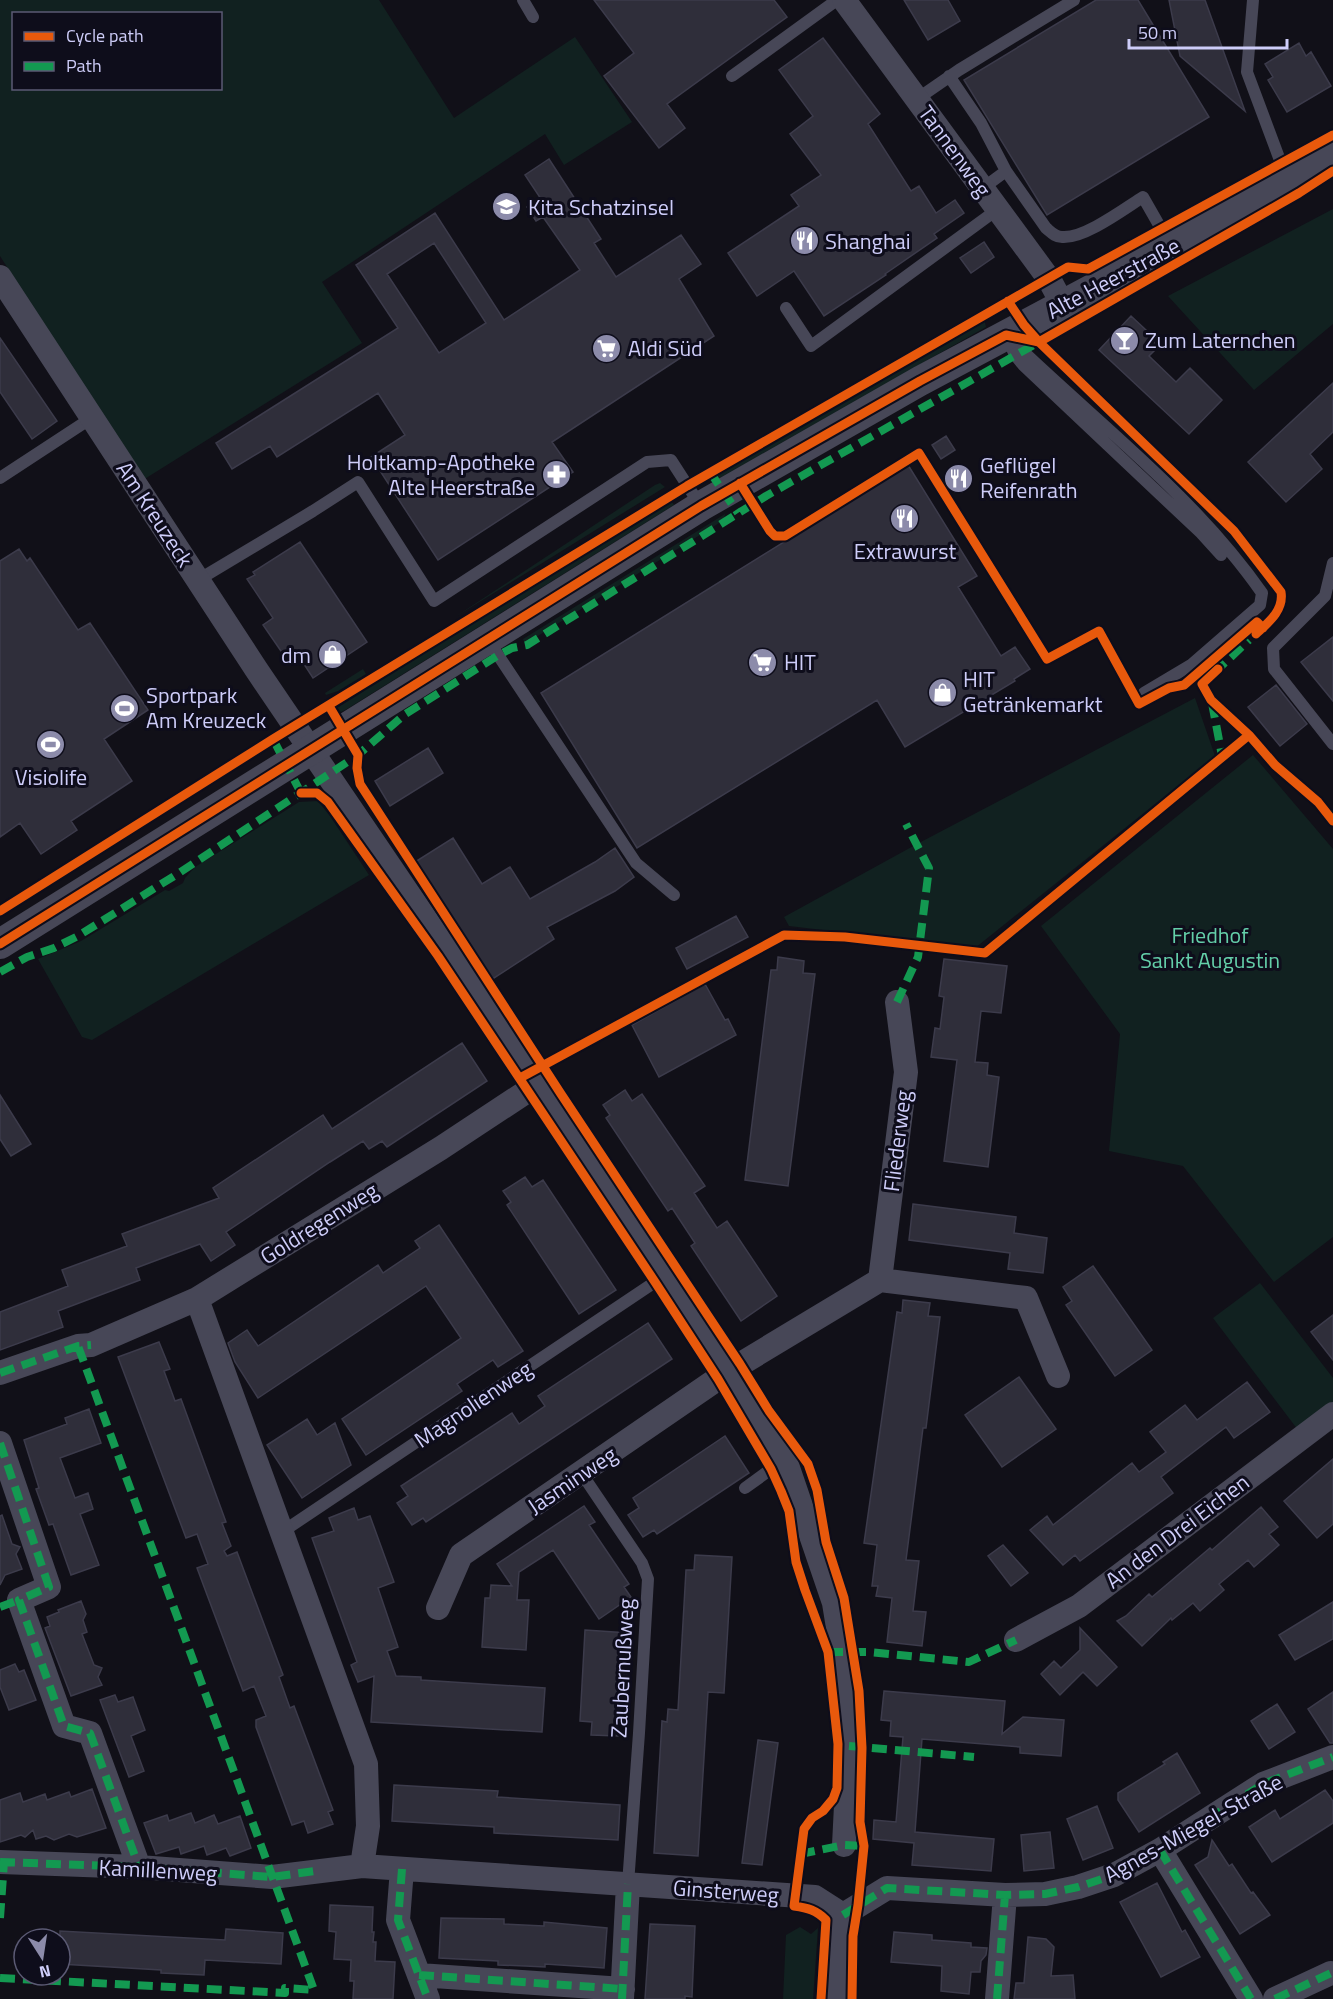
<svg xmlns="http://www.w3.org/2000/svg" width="1333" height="1999" font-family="'Titillium Web',sans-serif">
  <rect width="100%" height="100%" fill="#111018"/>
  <!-- green -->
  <path fill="#112120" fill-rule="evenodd" d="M0,0H379L454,118L575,37L632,122L564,165L545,134L322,282L362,343L143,480L0,256ZM14,14H220V88H14Z
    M1333,209V324L1254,390L1168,296Z
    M984,319L986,327L718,479L715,474L751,452Z
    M660,483L665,487L455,617L655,485Z
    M670,499L674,505L347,709L341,712L337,708Z
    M725,514L724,520L525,644L523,639Z
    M363,669L366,674L338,691L326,695L325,693Z
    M1195,698L1215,756L975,948L789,926L784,917L917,844Z
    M1253,755L1333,849V1237L1274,1282L1183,1166L1109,1151L1120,1034L1041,926Z
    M318,801L330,816L369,875L92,1040L82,1037L38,959L81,941L165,890L169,891L183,883L185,878L195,867L299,802Z
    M1260,1283L1333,1378V1403L1298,1430L1213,1318Z
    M800,1927L811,1934L818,1928L813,1999H783L786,1935Z"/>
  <!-- building -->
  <path fill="#2f2e3a" stroke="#3c3b4b" stroke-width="1.5" fill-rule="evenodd" d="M594,0H774L787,17L667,104L685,128L659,148L604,76L634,53Z
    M904,0H948L960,21L928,40Z
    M1096,0H1138L1209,117L1047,215L964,80Z
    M1169,0H1205L1245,111L1180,56Z
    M823,38L880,114L868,124L911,191L919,186L936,213L955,200L964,213L934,234L937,238L885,274L886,275L824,316L794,271L757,296L728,253L799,206L791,195L821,175L790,134L813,116L779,70Z
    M1299,43L1306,56L1311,52L1331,86L1287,112L1268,80L1273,77L1265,64Z
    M549,159L601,239L594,243L616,277L681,235L701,264L679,279L714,336L552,442L573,472L438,560L371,457L405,435L378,393L277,457L270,446L232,469L216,443L398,328L356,265L435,213L504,320L580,270L543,217L536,221L527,207L541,199L525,175ZM434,243L486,323L439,353L387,274Z
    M984,242L994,257L971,273L960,258Z
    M1131,316L1161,344L1149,356L1176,382L1190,368L1222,400L1189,434L1099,350Z
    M0,338L57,421L32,439L0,392Z
    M1333,383V432L1310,454L1322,469L1286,502L1248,462Z
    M946,436L955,450L941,459L932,445Z
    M908,465L977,576L958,587L1001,656L1015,647L1030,669L1014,679L1015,681L905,747L877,700L637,848L541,693Z
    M300,542L367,642L313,678L298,655L293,658L288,651L283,654L263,625L273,618L247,579L255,575L253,572Z
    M19,549L27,561L30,558L78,630L90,623L148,710L104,739L132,781L71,821L77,830L41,854L20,823L0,837V561Z
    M1333,637V701L1301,662Z
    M1276,685L1307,724L1280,746L1248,707Z
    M428,748L443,773L390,806L375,781Z
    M453,838L482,884L510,867L530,899L595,862L615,848L634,877L615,891L547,927L554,939L491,980L415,862Z
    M736,916L748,937L687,969L676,948Z
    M778,957L804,961L803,973L815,974L788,1186L745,1180L771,970H777Z
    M944,959L1007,966L1001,1013L981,1011L975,1062L988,1063L987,1075L999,1077L988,1167L944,1161L957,1060L931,1057L935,1028L940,1029L944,997L939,996Z
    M705,984L725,1020L728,1019L736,1035L659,1077L632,1025Z
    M462,1043L487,1081L387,1147L382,1141L369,1149L363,1141L330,1162L226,1232L235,1245L211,1261L200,1244L136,1268L140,1280L58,1311L63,1327L0,1350V1312L68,1286L62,1270L127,1246L122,1234L219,1198L213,1188L323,1115L332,1129Z
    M625,1090L632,1101L642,1094L705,1186L694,1193L717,1228L727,1221L777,1296L741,1321L691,1246L695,1243L672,1208L668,1211L606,1118L610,1115L603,1105Z
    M0,1095L31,1144L11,1156L0,1139Z
    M525,1177L532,1187L543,1180L616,1290L579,1314L507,1205L511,1202L503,1191Z
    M913,1204L1016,1217L1014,1233L1047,1238L1043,1273L1008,1269L1010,1253L909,1240Z
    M439,1225L523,1351L498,1367L493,1360L457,1384L462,1391L366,1455L342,1419L461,1338L426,1286L258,1398L235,1362L228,1343L247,1330L258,1346L378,1265L383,1273L420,1248L415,1241Z
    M1093,1266L1152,1350L1115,1376L1066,1305L1072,1301L1063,1287Z
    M903,1300L930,1303L928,1316L940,1317L926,1428H923L906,1560L919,1561L913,1611L926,1612L922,1646L887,1642L892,1598L876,1596L878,1586H872L877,1545L864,1543L897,1312L902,1313Z
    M1333,1315V1360L1311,1332Z
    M648,1323L672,1359L426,1522L423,1518L412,1525L397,1503L408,1496L401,1486L512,1413L519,1424L545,1406L538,1396Z
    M159,1342L170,1369L164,1371L175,1401L181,1399L226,1522L222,1523L231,1546L224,1551L227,1556L237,1552L283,1675L279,1677L290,1708L294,1706L333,1810L328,1812L333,1824L308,1833L304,1821L292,1825L256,1727V1720L266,1716L254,1686L243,1691L197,1568L208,1564L197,1534L186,1538L118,1357Z
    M1019,1377L1056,1429L1002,1467L965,1415Z
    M1247,1382L1270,1412L1234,1438L1226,1427L1161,1477L1173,1493L1080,1561L1075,1555L1063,1565L1030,1530L1047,1516L1053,1525L1132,1463L1139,1472L1166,1452L1150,1432L1185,1405L1197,1420Z
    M89,1409L101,1443L60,1458L75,1498L88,1493L93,1509L80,1514L99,1565L71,1575L53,1524L49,1525L36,1489L39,1488L24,1440L67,1424L65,1418Z
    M307,1419L317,1435L335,1423L351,1465L302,1498L267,1445Z
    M725,1436L749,1473L657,1534L654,1530L643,1537L628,1515L639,1508L633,1498Z
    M1333,1459V1524L1317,1538L1284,1501Z
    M584,1506L595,1522L589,1525L629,1584L624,1587L631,1597L599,1619L553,1550L519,1572L517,1600H529L526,1650L482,1647L485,1598H490L491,1585L512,1586L497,1564Z
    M1261,1507L1278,1527L1269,1534L1279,1545L1254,1567L1248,1560L1219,1584L1224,1590L1200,1611L1193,1603L1172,1620L1171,1618L1142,1646L1117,1621L1126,1616L1149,1594L1152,1597L1210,1548L1212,1550Z
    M354,1508L358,1520L370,1516L394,1582L378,1588L398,1647L387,1651L396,1676L421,1677V1680L545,1688L542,1732L371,1722L374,1676L358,1682L351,1665L357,1662L312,1538L334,1531L329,1518Z
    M2,1515L12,1544L20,1547L16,1554L22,1569L5,1575L0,1585V1516Z
    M1003,1545L1028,1573L1011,1586L988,1556Z
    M695,1555L732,1557L724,1693L708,1692L698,1856L654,1853L662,1721L667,1722L668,1709L678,1710L686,1570H694Z
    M81,1601L86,1614L83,1620L87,1632L82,1634L94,1665L102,1668L98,1677L102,1685L71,1696L45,1628L50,1626L47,1617L59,1612L58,1610Z
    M1333,1602V1639L1295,1660L1279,1635Z
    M1080,1628L1117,1667L1097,1686L1083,1672L1060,1695L1041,1674L1054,1661L1061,1668L1080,1650Z
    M585,1630L629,1633L624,1724L618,1723V1736L591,1735L592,1722L580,1721Z
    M15,1664L19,1672L24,1670L36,1700L9,1710L0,1687V1670Z
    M884,1691L1005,1701L1002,1734L1023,1717L1064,1720L1061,1756L1020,1753V1747L922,1739L915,1832L994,1839L991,1871L912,1865L914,1843L873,1839L874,1820L896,1822L903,1737L890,1736L891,1721L881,1720Z
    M1333,1692V1743H1330L1308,1709Z
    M115,1695L118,1702L133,1697L145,1730L131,1736L144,1771L129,1777L100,1700Z
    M1277,1704L1295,1732L1269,1749L1251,1721Z
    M758,1740L778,1743L762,1865L742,1863Z
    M1177,1753L1200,1793L1139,1832L1118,1800V1793L1165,1764L1163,1762Z
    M394,1785L498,1791L497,1797L620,1805L618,1840L494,1833V1827L392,1821Z
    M92,1789L106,1828L77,1837L69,1834L54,1840L46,1836L36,1839L33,1830L25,1837L21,1835L0,1842V1800L20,1793L23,1802L45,1794L47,1800L69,1792L71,1797Z
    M1325,1790L1333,1801V1823L1272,1862L1249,1827L1275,1810L1280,1819Z
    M1097,1806L1113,1848L1083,1860L1067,1819Z
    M191,1813L195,1823L214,1815L218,1824L240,1816L251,1848L230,1856L226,1848L207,1855L204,1846L181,1854L179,1847L156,1854L144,1823L167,1815L169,1821Z
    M1050,1832L1054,1868L1024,1871L1021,1835Z
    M1212,1840L1229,1866L1232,1864L1251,1893L1253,1892L1270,1915L1240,1934L1195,1865L1208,1857Z
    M1157,1883L1182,1932L1185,1930L1200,1957L1161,1977L1120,1902Z
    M330,1905L373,1907L372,1932H374L373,1942H376L375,1961L395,1962L393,1999H353L354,1981H350L351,1960L334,1959L336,1932L329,1931Z
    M441,1918L504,1919V1924L544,1926V1922L607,1928L604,1968L545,1964V1967L525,1966L498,1965V1961L439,1958Z
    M650,1924L695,1926L692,1997L685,1996V1999H645Z
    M226,1929L283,1933L281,1964L205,1960L204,1975L161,1973V1970L60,1964V1931L225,1940Z
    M894,1932L932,1935V1940L971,1943V1947L987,1948L986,1955L981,1961L980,1972H971L969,1994L941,1991L942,1966L891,1962Z
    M1028,1937L1046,1939L1054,1947L1051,1976L1073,1975L1075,1999H1014L1016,1983H1024Z"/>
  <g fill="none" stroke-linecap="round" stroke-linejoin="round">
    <!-- service -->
    <path stroke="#474757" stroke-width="12" d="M523,0L533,17
      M1253,0L1247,72L1287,179
      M732,76L837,0
      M949,76L981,123L1006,171L983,188
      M917,99L959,70L1074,0
      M1006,171L1046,228C1051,232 1055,237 1062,237C1084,239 1124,209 1143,197L1171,246
      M786,308L811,346L998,209
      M1007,336C1093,420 1193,494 1262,593L1260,605L1191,665L1144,693
      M1010,344L1015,355L1024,366L1201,533L1221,555
      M0,478L93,417
      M1333,563L1325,596L1273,648L1274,669L1333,744
      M198,580L313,511L358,482L434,601L647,462L671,460L700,505
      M488,640L636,863L674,895
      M582,1474L642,1563L648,1579L639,1733L628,1884
      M745,1488L785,1459
      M282,1532L664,1276"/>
    <!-- minor -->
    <path stroke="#474757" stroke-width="24" d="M844,0L1049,279L1063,305
      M0,277L256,669L530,1073L642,1244L729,1371L785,1459L834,1603L842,1652L849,1746L844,1845
      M880,1280L906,1072L897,1002
      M197,1299L366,1764L368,1826L362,1866
      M0,1373L78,1346L91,1345L197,1299L441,1148L538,1084
      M0,1443L49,1587L19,1600L64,1726L90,1733L139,1867
      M438,1608L461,1555L729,1371L880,1280L1026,1298L1058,1376
      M1016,1640L1079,1606L1333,1414
      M1160,1850L1251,1999
      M0,1862L139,1867L272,1877L362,1866L815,1897L843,1915
      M402,1869L398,1920L428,1999
      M843,1915L887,1888L1005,1895L1045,1894L1078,1887L1114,1875L1160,1850L1263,1784L1333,1757
      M419,1975L623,1989
      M622,1999L628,1884
      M836,1999L843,1915
      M997,1999L1005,1895
      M1275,1999L1331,1973"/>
    <!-- tertiary -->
    <path stroke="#474757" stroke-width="30" d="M0,944L701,506L920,381L1171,247L1333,152"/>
    <!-- quiet -->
    <path stroke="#139951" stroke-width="8" stroke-dasharray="15 8" stroke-linecap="butt" d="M710,472L738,513
      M1214,673L1249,640
      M1212,703L1222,756
      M273,739L301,793
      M0,972L27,957L54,948L78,936L179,873L358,755L404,715L497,656L512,648L527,645L766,496L1039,342
      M897,1002L918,957L929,868L906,824
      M0,1373L78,1346L91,1345
      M0,1443L49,1587L19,1600L64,1726L90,1733L139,1867
      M0,1607L19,1600
      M828,1652H869L969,1662L1016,1640
      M849,1746L974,1757
      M1160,1850L1251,1999
      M800,1854L844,1845L864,1846
      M0,1862L139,1867L272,1877L315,1871
      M402,1869L398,1920L428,1999
      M843,1915L887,1888L1005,1895L1045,1894L1078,1887L1114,1875L1160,1850L1263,1784L1333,1757
      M0,1918L4,1862
      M419,1975L623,1989
      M0,1978L285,1993V1988L314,1990L78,1346
      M622,1999L628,1884
      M997,1999L1005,1895
      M1275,1999L1331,1973"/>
    <defs>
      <path id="cycleway" d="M1008,301L1024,325L1039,342L1234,531L1281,592C1284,610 1269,622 1256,634
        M740,483L770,531L775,536H785L919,453L1047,659L1099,631L1139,704L1169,688L1184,685L1257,622L1263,628
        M1218,669L1202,684L1211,700L1249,735L1275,765L1318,802L1333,821
        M329,706L358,755L357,768L360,784L561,1094L740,1364L769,1411L808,1464L817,1490L826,1542L844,1598L859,1691L862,1748L860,1822L864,1846L858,1905L853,1936L852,1999
        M301,793H317L328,802L438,956L655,1282L718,1379L771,1469L781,1491L789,1511L796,1562L805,1590L828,1652L838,1744L837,1788L833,1799L823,1811L812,1818L804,1829L794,1906C808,1908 816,1910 826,1920L821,1999
        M0,911L273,739L687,486L1068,267L1088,269L1333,135
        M0,944L701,506L920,381L1006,335L1039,342L1299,193L1333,171
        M520,1078L784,935L845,937L985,953L1249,735"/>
    </defs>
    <!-- cycleway casing -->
    <use href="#cycleway" stroke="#0e0d1b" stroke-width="13"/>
    <!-- cycleway -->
    <use href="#cycleway" stroke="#e8590c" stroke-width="9"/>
  </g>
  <!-- icons -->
  <defs>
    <symbol id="school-disc" viewBox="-11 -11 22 22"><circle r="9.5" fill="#8c8baa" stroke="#0e0d1b"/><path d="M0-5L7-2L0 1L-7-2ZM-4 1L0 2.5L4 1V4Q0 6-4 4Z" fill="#fff"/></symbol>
    <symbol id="restaurant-disc" viewBox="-11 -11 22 22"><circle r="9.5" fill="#8c8baa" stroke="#0e0d1b"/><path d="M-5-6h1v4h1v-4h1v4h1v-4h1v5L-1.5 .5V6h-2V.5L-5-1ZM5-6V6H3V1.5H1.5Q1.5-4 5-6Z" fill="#fff"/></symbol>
    <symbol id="bar-disc" viewBox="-11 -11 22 22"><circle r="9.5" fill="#8c8baa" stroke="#0e0d1b"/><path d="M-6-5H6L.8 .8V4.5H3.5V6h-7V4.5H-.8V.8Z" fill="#fff"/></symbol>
    <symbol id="supermarket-disc" viewBox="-11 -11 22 22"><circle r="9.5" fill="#8c8baa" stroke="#0e0d1b"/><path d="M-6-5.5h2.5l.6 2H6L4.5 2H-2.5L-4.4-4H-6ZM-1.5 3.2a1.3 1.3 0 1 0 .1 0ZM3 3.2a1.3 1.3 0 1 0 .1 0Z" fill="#fff"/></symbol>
    <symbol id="pharmacy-disc" viewBox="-11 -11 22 22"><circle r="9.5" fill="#8c8baa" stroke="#0e0d1b"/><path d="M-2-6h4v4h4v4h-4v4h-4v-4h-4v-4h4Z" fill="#fff"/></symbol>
    <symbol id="shop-disc" viewBox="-11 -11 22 22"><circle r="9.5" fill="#8c8baa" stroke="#0e0d1b"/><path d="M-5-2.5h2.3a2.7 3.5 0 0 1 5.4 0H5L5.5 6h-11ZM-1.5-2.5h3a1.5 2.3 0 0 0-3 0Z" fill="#fff"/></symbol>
    <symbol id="stadium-disc" viewBox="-11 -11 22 22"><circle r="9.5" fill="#8c8baa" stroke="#0e0d1b"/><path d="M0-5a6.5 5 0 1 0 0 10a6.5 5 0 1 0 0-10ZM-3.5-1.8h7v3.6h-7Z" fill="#fff"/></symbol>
  </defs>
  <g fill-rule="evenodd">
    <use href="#school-disc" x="490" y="190" width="33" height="33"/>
    <use href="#restaurant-disc" x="788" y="224" width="33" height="33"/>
    <use href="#bar-disc" x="1108" y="324" width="33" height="33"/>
    <use href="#supermarket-disc" x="590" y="332" width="33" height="33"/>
    <use href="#pharmacy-disc" x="540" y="458" width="33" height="33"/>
    <use href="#restaurant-disc" x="942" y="462" width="33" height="33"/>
    <use href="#restaurant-disc" x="888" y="502" width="33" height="33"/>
    <use href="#shop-disc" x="316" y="638" width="33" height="33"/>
    <use href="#supermarket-disc" x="746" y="646" width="33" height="33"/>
    <use href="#shop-disc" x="926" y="676" width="33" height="33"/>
    <use href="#stadium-disc" x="108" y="692" width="33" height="33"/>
    <use href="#stadium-disc" x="34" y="728" width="33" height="33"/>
  </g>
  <g text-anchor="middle" stroke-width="6" stroke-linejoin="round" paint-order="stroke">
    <!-- street labels -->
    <g font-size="22" fill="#cecdf9" stroke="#0e0d1b">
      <text transform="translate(955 151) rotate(54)" y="8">Tannenweg</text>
      <text transform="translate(1113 278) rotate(-28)" y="8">Alte Heerstraße</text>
      <text transform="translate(155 514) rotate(57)" y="8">Am Kreuzeck</text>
      <text transform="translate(897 1141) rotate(-83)" y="8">Fliederweg</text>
      <text transform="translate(319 1223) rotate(-32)" y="8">Goldregenweg</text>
      <text transform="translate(473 1404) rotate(-34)" y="8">Magnolienweg</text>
      <text transform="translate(572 1480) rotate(-34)" y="8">Jasminweg</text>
      <text transform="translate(1177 1531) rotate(-37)" y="8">An den Drei Eichen</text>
      <text transform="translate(622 1668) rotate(-87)" y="8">Zaubernußweg</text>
      <text transform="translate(1193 1828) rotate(-29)" y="8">Agnes-Miegel-Straße</text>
      <text transform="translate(158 1870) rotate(3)" y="8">Kamillenweg</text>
      <text transform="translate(726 1891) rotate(4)" y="8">Ginsterweg</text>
    </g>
    <!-- poi labels -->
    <g font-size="22" fill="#cecdf9" stroke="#0e0d1b" text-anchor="start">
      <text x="528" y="215">Kita Schatzinsel</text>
      <text x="825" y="249">Shanghai</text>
      <text x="1145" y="348">Zum Laternchen</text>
      <text x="628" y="356">Aldi Süd</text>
      <text x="535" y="470" text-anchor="end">Holtkamp-Apotheke<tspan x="535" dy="25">Alte Heerstraße</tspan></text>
      <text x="980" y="473">Geflügel<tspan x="980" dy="25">Reifenrath</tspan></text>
      <text x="905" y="559" text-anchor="middle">Extrawurst</text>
      <text x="311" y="663" text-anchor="end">dm</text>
      <text x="784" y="670">HIT</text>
      <text x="963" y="687">HIT<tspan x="963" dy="25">Getränkemarkt</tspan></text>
      <text x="146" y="703">Sportpark<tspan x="146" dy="25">Am Kreuzeck</tspan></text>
      <text x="51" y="785" text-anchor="middle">Visiolife</text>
    </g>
    <!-- park labels -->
    <g font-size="22" fill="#64cea9" stroke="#0e0d1b">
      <text x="1210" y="943">Friedhof<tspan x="1210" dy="25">Sankt Augustin</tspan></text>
    </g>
  </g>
  <!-- legend -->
  <rect x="12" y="12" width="210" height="78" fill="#0e0d1b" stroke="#5b5a74" stroke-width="1.5"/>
  <rect x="24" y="32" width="30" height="9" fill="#e8590c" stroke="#5b5a74" stroke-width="1.5"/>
  <text x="66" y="42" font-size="18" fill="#cecdf9">Cycle path</text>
  <rect x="24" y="62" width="30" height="9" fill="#139951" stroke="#5b5a74" stroke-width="1.5"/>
  <text x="66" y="72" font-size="18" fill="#cecdf9">Path</text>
  <!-- north arrow -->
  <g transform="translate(42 1957) rotate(168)"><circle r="28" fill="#0e0d1b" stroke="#5b5a74" stroke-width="1.5"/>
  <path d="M0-4.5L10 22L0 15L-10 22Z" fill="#8c8baa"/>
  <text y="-9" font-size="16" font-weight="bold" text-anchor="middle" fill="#cecdf9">N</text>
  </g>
  <!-- scale -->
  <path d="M1129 39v9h158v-9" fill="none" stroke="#cecdf9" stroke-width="3"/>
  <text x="1138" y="39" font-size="18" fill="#cecdf9" stroke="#0e0d1b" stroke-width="4.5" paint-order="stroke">50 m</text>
</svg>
